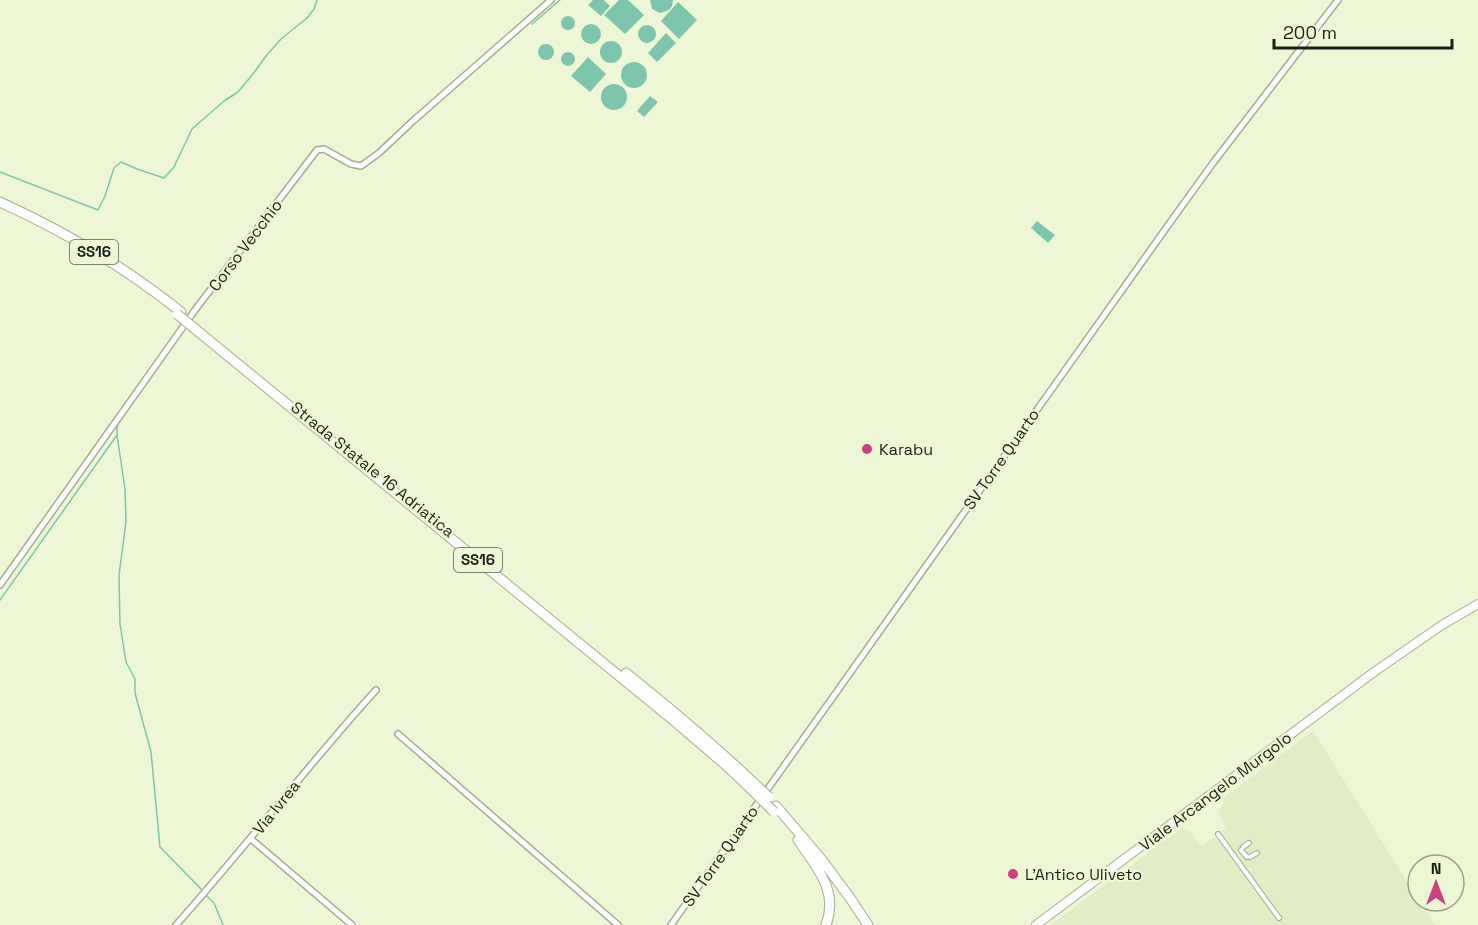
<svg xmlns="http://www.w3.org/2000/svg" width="1478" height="925" font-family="'Space Grotesk',sans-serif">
  <rect width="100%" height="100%" fill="#edf7d5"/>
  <!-- built -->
  <path fill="#e1edc4" d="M1313,731L1418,899V901H1420L1435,925H1050L1183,827L1187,832L1189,831L1202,846L1226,828L1217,810L1224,804L1222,799Z"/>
  <!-- water -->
  <path fill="#7dc6ad" d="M593,0H604L610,6L601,16L588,5Z
    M619,0H628L644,15L625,34L604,15Z
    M650,0H673L672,6L669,10L660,13L652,9Z
    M678,2L697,20L679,39L661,21Z
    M561 23a7 7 0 1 1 14 0a7 7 0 1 1-14 0Z
    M581 34a10 10 0 1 1 20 0a10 10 0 1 1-20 0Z
    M638 34a9 9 0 1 1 18 0a9 9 0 1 1-18 0Z
    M666,33L676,43L657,62L648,53Z
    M600 52a11 11 0 1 1 22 0a11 11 0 1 1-22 0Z
    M538 52a8 8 0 1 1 16 0a8 8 0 1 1-16 0Z
    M561 59a7 7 0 1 1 14 0a7 7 0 1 1-14 0Z
    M588,57L606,74L590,92L571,76Z
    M621 75a13 13 0 1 1 26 0a13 13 0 1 1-26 0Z
    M601 97a13 13 0 1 1 26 0a13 13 0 1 1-26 0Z
    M650,96L658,102L644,117L637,111Z
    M1037,221L1055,235L1048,243L1031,228Z"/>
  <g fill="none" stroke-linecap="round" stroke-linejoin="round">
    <!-- stream -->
    <path stroke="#7dc6ad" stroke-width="1.5" d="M532,24L560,0
      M0,172L98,210L105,196L114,168L121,162L137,169L164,178L174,167L192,129L224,101L238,92L253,74L266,56L281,39L307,18L314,9L317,0
      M117,435L125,489L126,522L119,575L120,624L126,662L135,679V693L151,752L160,847L203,891
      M0,600L117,435V427L118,424
      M206,895L214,903L223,925"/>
    <defs>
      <path id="pedestrian" d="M1218,834L1279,918
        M1243,847L1249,843
        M1241,850L1247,857
        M1250,857L1257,853"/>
      <path id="minor" d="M0,585L195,310L317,150L324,149L351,164L361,166L379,153L413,121L551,0
        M398,734L618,925
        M251,839L352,925
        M176,925C245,848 307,766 376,690
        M671,925L1169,224L1213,163L1338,0"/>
      <path id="secondary" d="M1036,925L1374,672L1442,625L1478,604"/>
      <path id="trunk" d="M0,202C64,231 126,268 181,312
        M200,333L673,720L728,767L753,791
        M626,673C671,709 715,746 756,785
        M776,806L822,860L850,898L868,925
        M798,840C816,867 839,890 826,925"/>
    </defs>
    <!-- pedestrian casing -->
    <use href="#pedestrian" stroke="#a4ae8e" stroke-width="6"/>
    <!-- minor casing -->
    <use href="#minor" stroke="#a4ae8e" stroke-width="8"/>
    <!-- secondary casing -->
    <use href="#secondary" stroke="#a4ae8e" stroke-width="10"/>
    <!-- trunk casing -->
    <use href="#trunk" stroke="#a4ae8e" stroke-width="11"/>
    <!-- pedestrian -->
    <use href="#pedestrian" stroke="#fff" stroke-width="4"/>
    <!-- minor -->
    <use href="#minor" stroke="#fff" stroke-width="5"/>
    <!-- secondary -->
    <use href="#secondary" stroke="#fff" stroke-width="8"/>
    <!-- trunk -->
    <use href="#trunk" stroke="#fff" stroke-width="9"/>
    <defs>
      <path id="trunk-bridge" d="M177,314L200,333
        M756,785L769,797
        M753,791L774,812"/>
    </defs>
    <!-- trunk-bridge casing -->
    <use href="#trunk-bridge" stroke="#a4ae8e" stroke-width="11" stroke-linecap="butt"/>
    <!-- trunk-bridge -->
    <use href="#trunk-bridge" stroke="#fff" stroke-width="9"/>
  </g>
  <!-- markers -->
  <g fill="#ca427e" stroke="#edf7d5" stroke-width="2">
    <circle cx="867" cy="449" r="6"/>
    <circle cx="1013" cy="874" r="6"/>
  </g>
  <g text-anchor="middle" stroke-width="4.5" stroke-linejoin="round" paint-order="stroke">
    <!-- shield labels -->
    <g fill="#edf7d5" stroke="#5b604e" stroke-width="1.5">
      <rect x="70" y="240" width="48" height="24" rx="4.5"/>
      <rect x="454" y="548" width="48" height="24" rx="4.5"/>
    </g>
    <g font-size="15" font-weight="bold" fill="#1c2014">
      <text x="94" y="257">SS16</text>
      <text x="478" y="565">SS16</text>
    </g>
    <!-- street labels -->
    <g font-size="16" fill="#1c2014" stroke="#edf7d5">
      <text transform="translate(245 245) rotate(-53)" y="6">Corso Vecchio</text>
      <text transform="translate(1001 459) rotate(-55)" y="6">SV Torre Quarto</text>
      <text transform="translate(373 469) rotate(39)" y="6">Strada Statale 16 Adriatica</text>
      <text transform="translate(1215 791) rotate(-37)" y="6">Viale Arcangelo Murgolo</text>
      <text transform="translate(276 807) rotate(-51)" y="6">Via Ivrea</text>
      <text transform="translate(720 856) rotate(-55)" y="6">SV Torre Quarto</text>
    </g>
    <!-- poi labels -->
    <g font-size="16" fill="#1c2014" stroke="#edf7d5" text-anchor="start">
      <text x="879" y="455">Karabu</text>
      <text x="1025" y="880">L'Antico Uliveto</text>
    </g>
  </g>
  <!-- north arrow -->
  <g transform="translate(1436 883)"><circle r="28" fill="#edf7d5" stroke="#99a188" stroke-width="1.5"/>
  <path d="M0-4.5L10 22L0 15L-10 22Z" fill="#ca427e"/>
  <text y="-9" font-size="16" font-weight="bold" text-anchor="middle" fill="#1c2014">N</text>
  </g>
  <!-- scale -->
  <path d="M1274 39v9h178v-9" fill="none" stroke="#1c2014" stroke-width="3"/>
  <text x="1283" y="39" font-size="18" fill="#1c2014" stroke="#edf7d5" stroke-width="4.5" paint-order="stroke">200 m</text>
</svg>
